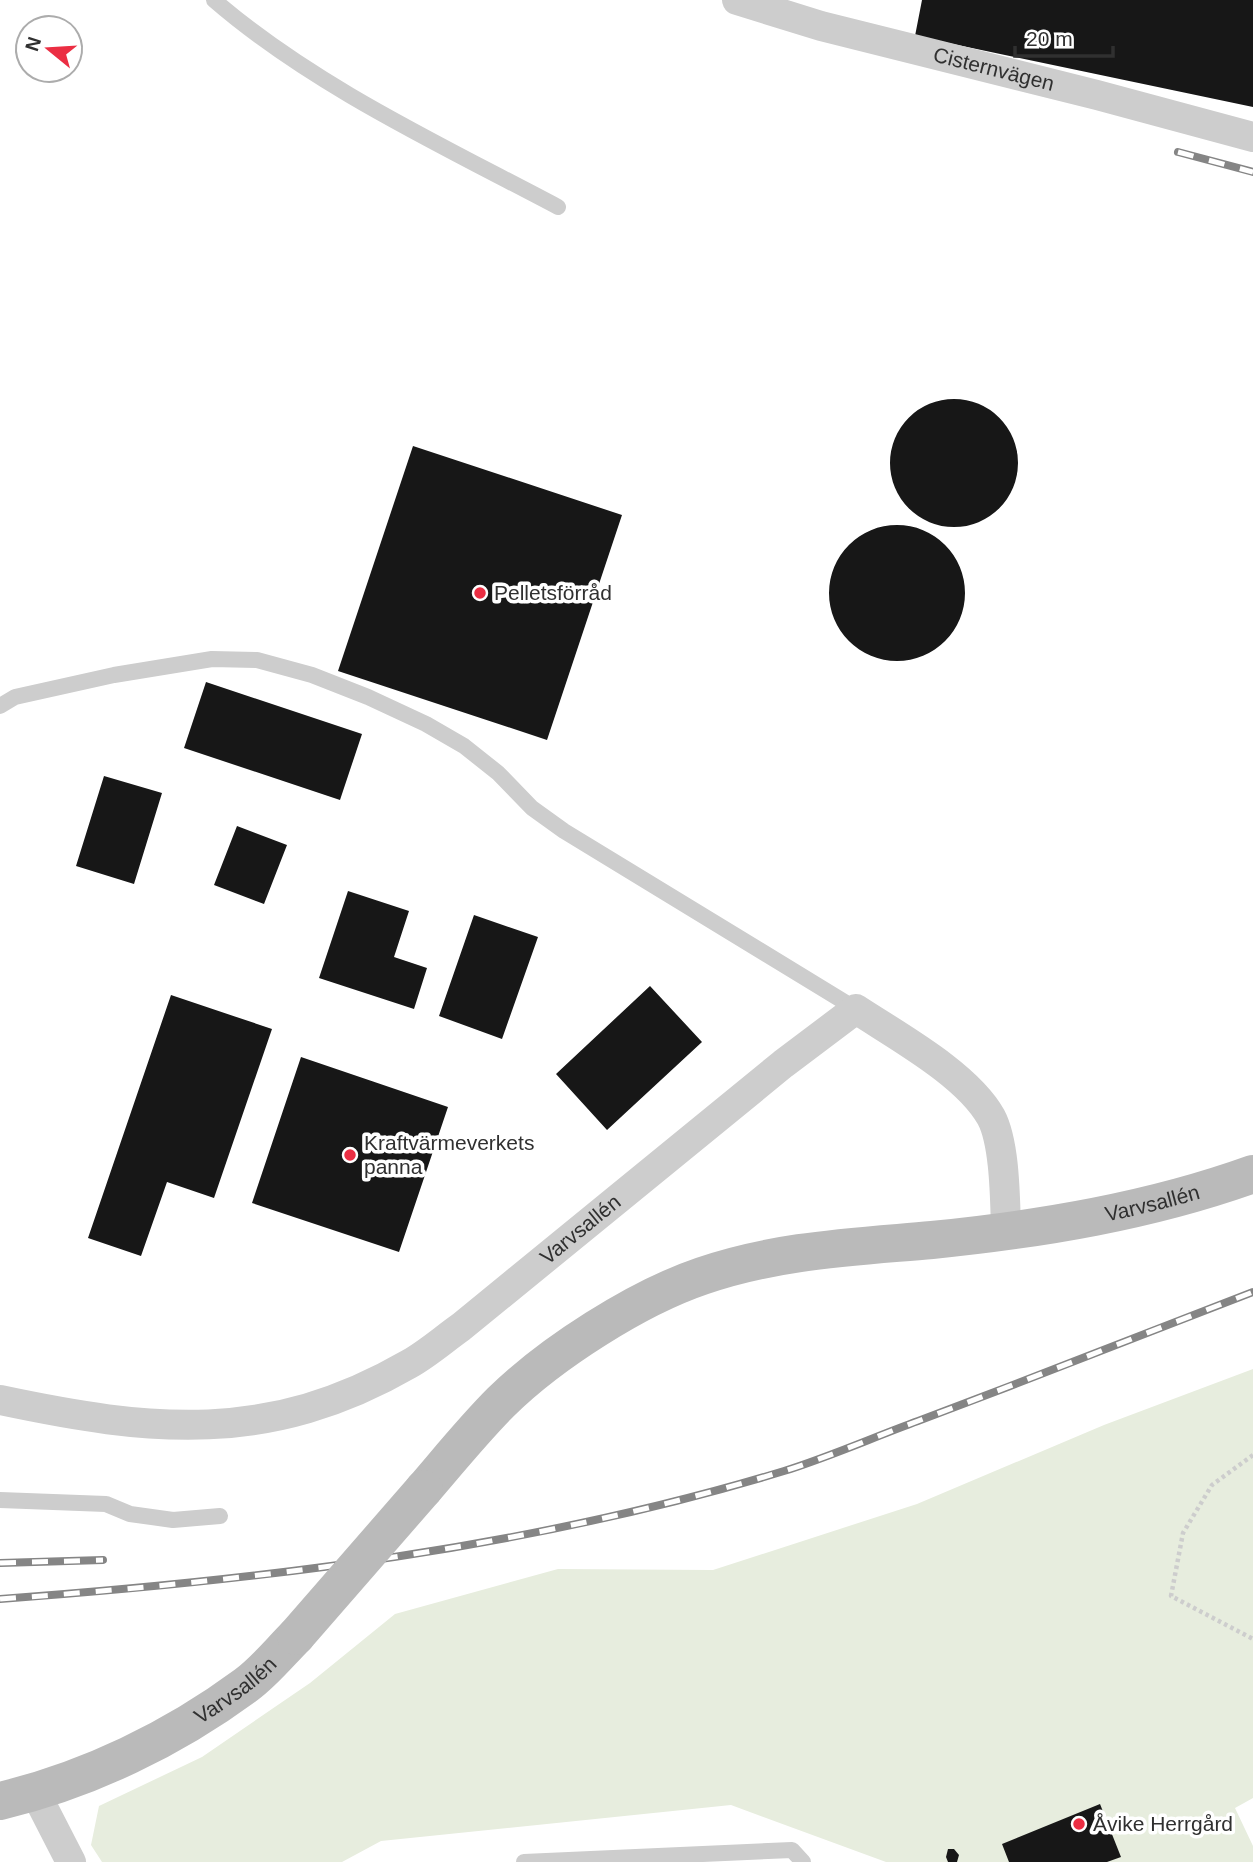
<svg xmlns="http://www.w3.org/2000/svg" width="1253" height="1862" font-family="Helvetica,sans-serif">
  <rect width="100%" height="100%" fill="#fff"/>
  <!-- green -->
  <path fill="#e7edde" d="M1253,1369V1798L1235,1808L1253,1846V1862H886L731,1805L381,1841L342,1862H102L91,1845L99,1806L202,1757L310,1683L395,1614L558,1569L713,1570L917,1504L1104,1425Z"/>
  <!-- building -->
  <path fill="#171717" d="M922,0H1253V107L915,36Z
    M890 463a64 64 0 1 1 128 0a64 64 0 1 1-128 0Z
    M413,446L622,515L547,740L338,671Z
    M829 593a68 68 0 1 1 136 0a68 68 0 1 1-136 0Z
    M206,682L362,734L340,800L184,748Z
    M104,776L162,793L134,884L76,866Z
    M237,826L287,845L264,904L214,885Z
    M348,891L409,911L394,957L427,968L414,1009L319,978Z
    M474,915L538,937L502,1039L439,1016Z
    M650,986L702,1042L607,1130L556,1074Z
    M171,995L272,1029L214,1198L167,1182L141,1256L88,1238Z
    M301,1057L448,1107L399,1252L252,1203Z
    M1100,1804L1121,1857L1107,1862H1009L1002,1844Z
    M948,1849H954L959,1855L957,1862H948L946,1857Z"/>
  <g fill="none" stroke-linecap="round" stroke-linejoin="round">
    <!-- path -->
    <path stroke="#cdcdcd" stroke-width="4.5" stroke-dasharray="3.5 3.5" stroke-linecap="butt" d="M1253,1455L1212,1485L1183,1533L1171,1596L1253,1639"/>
    <!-- lane -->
    <path stroke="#cdcdcd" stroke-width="16" d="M214,0C312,85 443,146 558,207
      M0,706L15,697L114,675L212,659L257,660L312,675L368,697L426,724L464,746L498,773L532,808L564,831L856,1009
      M0,1500L106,1504L130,1514L173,1520L220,1516
      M524,1862L792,1850L803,1862"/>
    <!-- street -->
    <g stroke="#cdcdcd" stroke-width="30">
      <path id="s1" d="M737,0L821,26L1097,95L1253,137"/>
      <path id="s2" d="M0,1400C151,1432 269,1445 409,1364C427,1354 444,1339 461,1327L783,1064L856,1009C897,1036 967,1074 991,1117C1005,1143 1005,1199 1006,1229"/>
      <path d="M35,1792L71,1862"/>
    </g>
    <!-- secondary -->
    <g stroke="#bababa" stroke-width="38">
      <path id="s3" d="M424,1489C449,1460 474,1429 501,1402C551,1353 637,1298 702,1276C777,1250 854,1247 932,1240C1041,1229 1150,1211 1253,1174"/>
      <path id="s4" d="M0,1801C88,1780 173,1739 246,1685C264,1672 280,1652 296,1636"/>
    </g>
    <defs>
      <path id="rail" d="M1178,152L1253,172
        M0,1563L103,1560
        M0,1599C263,1580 531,1548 784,1471C829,1457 874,1437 918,1421C1030,1379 1141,1335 1253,1292"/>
    </defs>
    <!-- rail casing -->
    <use href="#rail" stroke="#858585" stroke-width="8"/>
    <!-- rail -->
    <use href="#rail" stroke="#fff" stroke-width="5" stroke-dasharray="16" stroke-linecap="butt"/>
    <!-- secondary-bridge -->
    <path stroke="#bababa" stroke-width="38" d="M296,1636L424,1489"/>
  </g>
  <!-- markers -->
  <g fill="#eb2e43" stroke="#fff" stroke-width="2.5">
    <circle cx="480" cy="593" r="7"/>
    <circle cx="350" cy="1155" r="7"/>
    <circle cx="1079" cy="1824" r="7"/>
  </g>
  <g text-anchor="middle" stroke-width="7" stroke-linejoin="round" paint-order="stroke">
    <!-- street labels -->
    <g font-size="21" fill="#303030" stroke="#fff">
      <text dy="7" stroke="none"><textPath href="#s1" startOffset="266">Cisternvägen</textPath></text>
      <text dy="7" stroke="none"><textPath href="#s3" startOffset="812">Varvsallén</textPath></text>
      <text dy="7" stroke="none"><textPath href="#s2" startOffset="640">Varvsallén</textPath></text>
      <text dy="7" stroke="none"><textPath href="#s4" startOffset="262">Varvsallén</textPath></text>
    </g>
    <!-- poi labels -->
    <g font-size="21" fill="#303030" stroke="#fff" text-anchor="start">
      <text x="494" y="600">Pelletsförråd</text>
      <text x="364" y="1150">Kraftvärmeverkets<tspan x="364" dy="24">panna</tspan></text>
      <text x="1093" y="1831">Åvike Herrgård</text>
    </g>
  </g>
  <!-- north arrow -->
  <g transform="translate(49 49) rotate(288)"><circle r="33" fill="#ffffff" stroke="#acacac" stroke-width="2"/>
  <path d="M0-5L12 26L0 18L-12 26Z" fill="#eb2e43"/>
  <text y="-10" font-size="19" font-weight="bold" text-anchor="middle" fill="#303030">N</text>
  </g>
  <!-- scale -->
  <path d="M1015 46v10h98v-10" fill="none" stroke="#303030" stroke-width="3.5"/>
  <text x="1026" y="46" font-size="21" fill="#303030" stroke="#ffffff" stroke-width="5" paint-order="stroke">20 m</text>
</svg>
